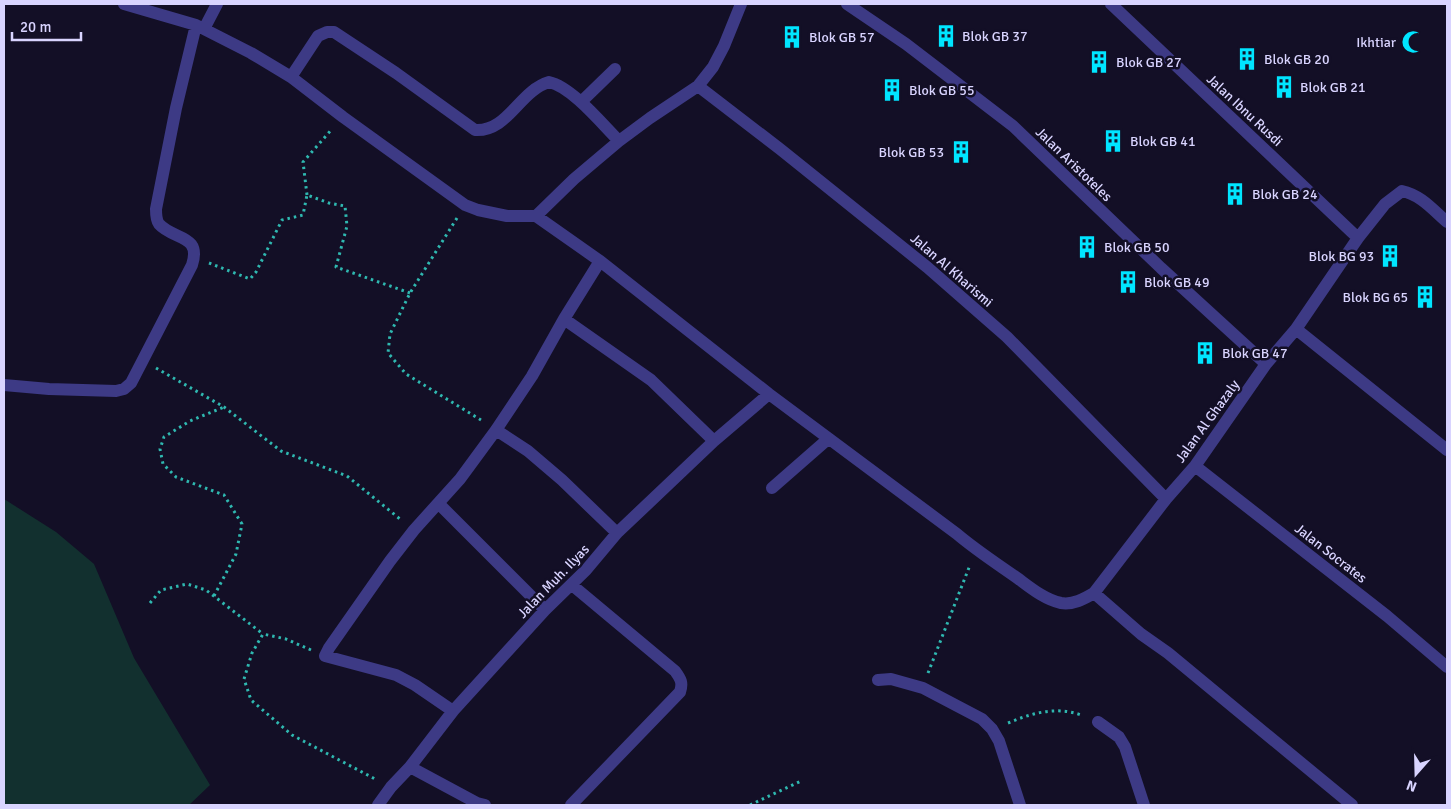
<svg xmlns="http://www.w3.org/2000/svg" width="1451" height="809" font-family="Signika,sans-serif">
  <rect width="100%" height="100%" fill="#130f26"/>
  <!-- green -->
  <path fill="#12302f" d="M4,499L56,532L94,564L134,658L210,785L189,805H4Z"/>
  <g fill="none" stroke-linecap="round" stroke-linejoin="round">
    <!-- path -->
    <path stroke="#2fb8b0" stroke-width="3" stroke-dasharray="2.5 4" stroke-linecap="butt" d="M307,195L303,162L332,129
      M457,218L410,293L390,334L388,353L406,374L481,420
      M209,263L250,279L256,272L282,220L303,215L307,195L329,203L345,206L347,226L336,267L410,293
      M156,368L224,407L281,451L347,476L400,519
      M214,596L236,554L242,524L224,495L176,477L163,464L160,449L164,437L190,421L224,407
      M150,603L161,590L187,584L206,590L263,634
      M311,650L286,639L263,634L252,653L244,679L251,700L292,735L377,780
      M928,673L970,565
      M1008,723C1032,713 1056,706 1081,715
      M750,805L801,781"/>
    <!-- minor -->
    <path stroke="#3d3a85" stroke-width="12" d="M124,4L196,25L251,53L291,77L343,117L465,205L478,210L507,216H536L600,261L769,394L957,534C977,551 999,565 1020,580C1032,589 1046,600 1061,603C1073,605 1084,599 1094,593L1141,634L1168,653L1352,805
      M847,4L906,44L1013,126L1161,268L1266,364
      M1111,4L1358,238
      M204,29L217,4
      M291,77L318,36L327,32H334L396,73L475,130C508,132 519,91 549,82C572,87 602,124 619,141
      M698,86L780,149L927,267L1007,337L1166,499
      M581,102L615,69
      M536,216L574,179L619,141L650,118L698,86L713,67L724,46L741,4
      M564,319L651,380L714,441
      M1296,329L1447,450
      M4,385L49,389L116,391L124,389L131,383L192,265C202,234 173,240 159,224C156,220 156,214 156,209L176,108L196,25
      M496,430L528,451L562,480L617,533
      M1195,466L1387,616L1447,667
      M772,488L828,439
      M439,504L545,610
      M1094,593L1166,499L1195,466L1266,364L1296,329L1358,238L1385,204L1402,191C1421,195 1433,210 1447,222
      M878,680L891,679L923,688L982,719L992,729L999,741L1020,805
      M453,711L415,685L396,675L325,656L329,648L390,561L414,530L460,479L496,430L532,376L564,319L600,261
      M1098,722L1119,737L1125,747L1144,805
      M410,767L477,803L485,805
      M378,805L391,787L410,767L453,711L545,610L586,570L617,533L714,441L769,394
      M571,805L680,692C683,683 681,679 675,671L572,585"/>
  </g>
  <!-- icons -->
  <defs>
    <symbol id="building-bare" viewBox="-9 -9 18 18"><path d="M-4-6H4V6H1V3H-1V6H-4ZM-2.5-4.3h1.7v1.8h-1.7ZM.8-4.3h1.7v1.8H.8ZM-2.5-1h1.7V.8h-1.7ZM.8-1h1.7V.8H.8Z" fill="#00e5ff" stroke="#130f26" stroke-width="2.5" paint-order="stroke"/></symbol>
    <symbol id="mosque-bare" viewBox="-9 -9 18 18"><path d="M3.5-4.9A6 6 0 1 0 3.5 4.9A5 5 0 1 1 3.5-4.9Z" fill="#00e5ff" stroke="#130f26" stroke-width="2.5" paint-order="stroke"/></symbol>
  </defs>
  <g fill-rule="evenodd">
    <use href="#building-bare" x="930" y="20" width="32" height="32"/>
    <use href="#building-bare" x="776" y="21" width="32" height="32"/>
    <use href="#mosque-bare" x="1397" y="26" width="32" height="32"/>
    <use href="#building-bare" x="1231" y="43" width="32" height="32"/>
    <use href="#building-bare" x="1083" y="46" width="32" height="32"/>
    <use href="#building-bare" x="1268" y="71" width="32" height="32"/>
    <use href="#building-bare" x="876" y="74" width="32" height="32"/>
    <use href="#building-bare" x="1097" y="125" width="32" height="32"/>
    <use href="#building-bare" x="945" y="136" width="32" height="32"/>
    <use href="#building-bare" x="1219" y="178" width="32" height="32"/>
    <use href="#building-bare" x="1071" y="231" width="32" height="32"/>
    <use href="#building-bare" x="1374" y="240" width="32" height="32"/>
    <use href="#building-bare" x="1112" y="266" width="32" height="32"/>
    <use href="#building-bare" x="1409" y="281" width="32" height="32"/>
    <use href="#building-bare" x="1189" y="337" width="32" height="32"/>
  </g>
  <g text-anchor="middle" stroke-width="5" stroke-linejoin="round" paint-order="stroke">
    <!-- poi labels -->
    <g font-size="14" fill="#d9d4ff" stroke="#130f26" text-anchor="start">
      <text x="962" y="41">Blok GB 37</text>
      <text x="809" y="42">Blok GB 57</text>
      <text x="1396" y="47" text-anchor="end">Ikhtiar</text>
      <text x="1264" y="64">Blok GB 20</text>
      <text x="1116" y="67">Blok GB 27</text>
      <text x="1300" y="92">Blok GB 21</text>
      <text x="909" y="95">Blok GB 55</text>
      <text x="1130" y="146">Blok GB 41</text>
      <text x="944" y="157" text-anchor="end">Blok GB 53</text>
      <text x="1252" y="199">Blok GB 24</text>
      <text x="1104" y="252">Blok GB 50</text>
      <text x="1374" y="261" text-anchor="end">Blok BG 93</text>
      <text x="1144" y="287">Blok GB 49</text>
      <text x="1408" y="302" text-anchor="end">Blok BG 65</text>
      <text x="1222" y="358">Blok GB 47</text>
    </g>
    <!-- street labels -->
    <g font-size="14" fill="#d9d4ff" stroke="#130f26">
      <text transform="translate(1245 110) rotate(43)" y="5">Jalan Ibnu Rusdi</text>
      <text transform="translate(1074 164) rotate(44)" y="5">Jalan Aristoteles</text>
      <text transform="translate(952 270) rotate(41)" y="5">Jalan Al Kharismi</text>
      <text transform="translate(1207 421) rotate(-54)" y="5">Jalan Al Ghazaly</text>
      <text transform="translate(1331 553) rotate(38)" y="5">Jalan Socrates</text>
      <text transform="translate(553 581) rotate(-46)" y="5">Jalan Muh. Ilyas</text>
    </g>
  </g>
  <!-- border -->
  <rect width="1451" height="809" fill="none" stroke="#d9d4ff" stroke-width="10"/>
  <!-- north arrow -->
  <g transform="translate(1416 774) rotate(200)" stroke="#130f26" stroke-width="4" paint-order="stroke">
  <path d="M0-4L9 19L0 12L-9 19Z" fill="#d9d4ff"/>
  <text y="-8" font-size="14" font-weight="bold" text-anchor="middle" fill="#d9d4ff">N</text>
  </g>
  <!-- scale -->
  <path d="M12 32v8h69v-8" fill="none" stroke="#d9d4ff" stroke-width="2.5"/>
  <text x="20" y="32" font-size="15" fill="#d9d4ff" stroke="#130f26" stroke-width="4" paint-order="stroke">20 m</text>
</svg>
